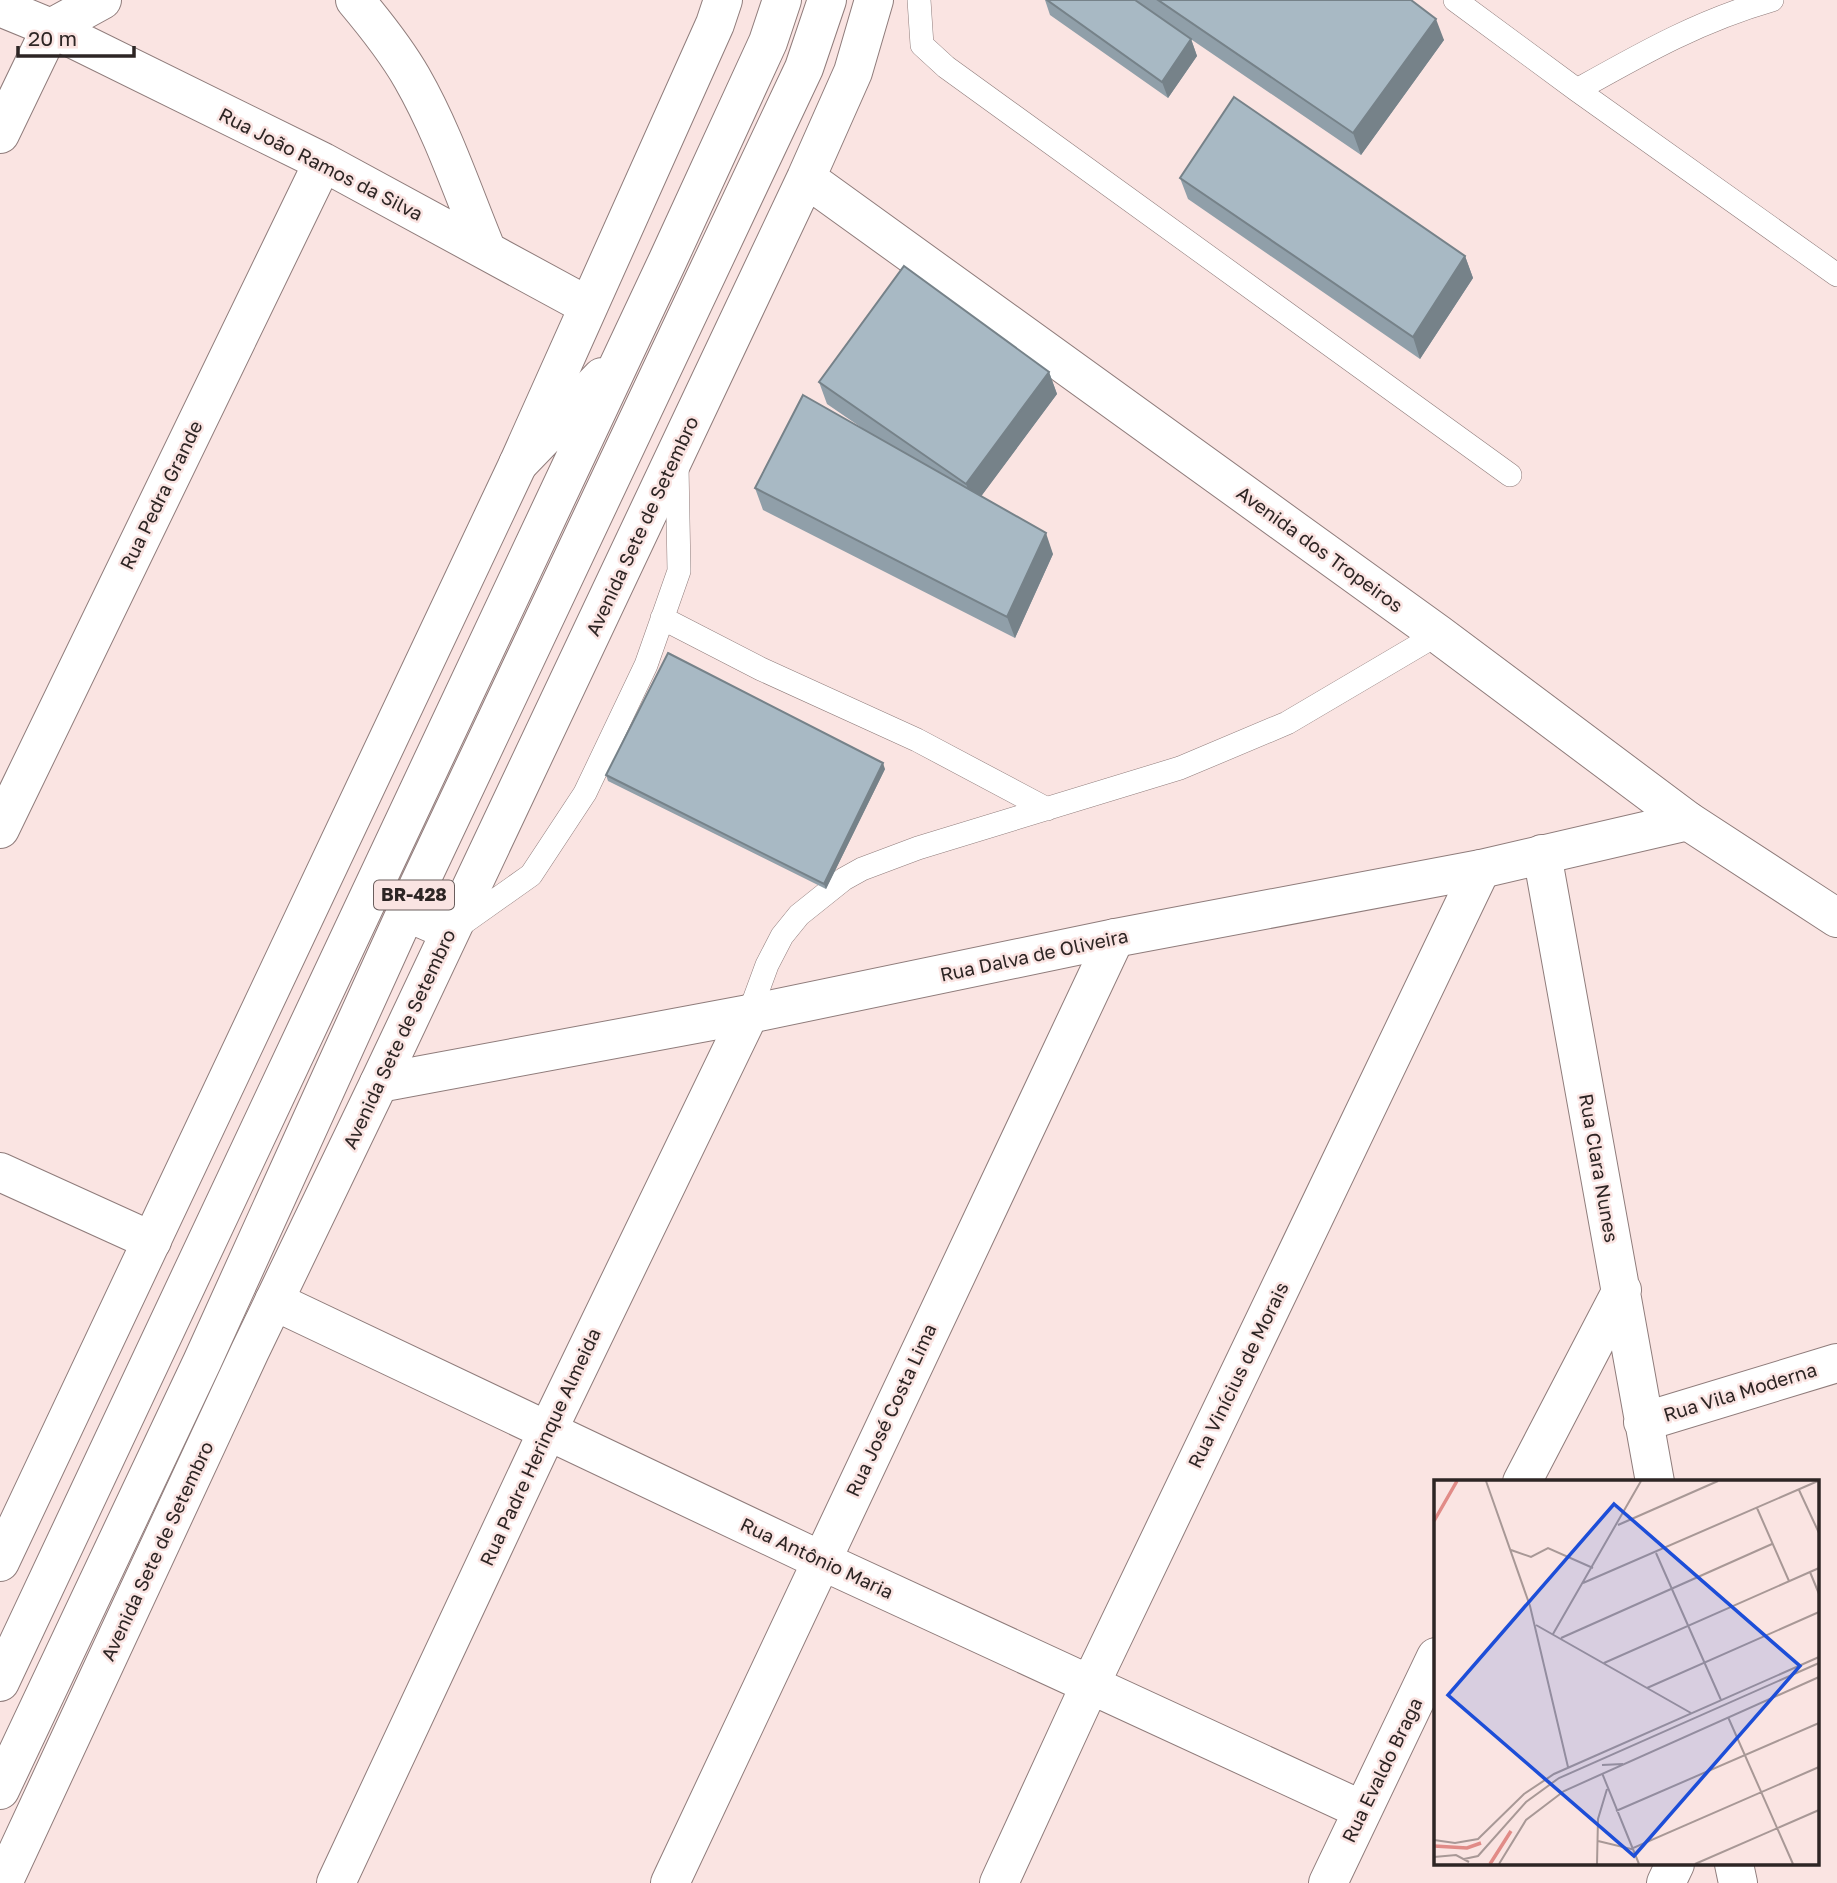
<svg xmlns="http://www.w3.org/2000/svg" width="1837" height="1883" font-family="'Golos Text',sans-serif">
  <rect width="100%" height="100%" fill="#fae4e2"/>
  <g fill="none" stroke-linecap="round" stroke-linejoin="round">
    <defs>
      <path id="service" d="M919,0L922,45L946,67L1510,475
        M1455,0L1577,90L1837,275
        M1577,90C1643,53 1699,21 1772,0
        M662,618L761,669L917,740L1047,809
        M459,926L531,875L585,793L646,665L679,571L677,466
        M749,1014L767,965L782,936L799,915L844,879L862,869L918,848L1180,768L1287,723L1438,634"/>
      <path id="minor" d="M355,0C376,25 396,50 412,78C443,132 463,193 487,251
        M0,7L51,28L323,162L588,306
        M0,134L51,28L102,0
        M0,829L323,162
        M1542,854L1655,1482
        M0,1172L152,1241
        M274,1301L820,1560L1362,1810
        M1643,1422L1837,1363
        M1522,1482L1622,1290
        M1734,1864L1738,1883
        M336,1883L548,1430L749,1014
        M670,1883L1115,938
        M999,1883L1090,1685L1481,869
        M1328,1883L1436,1657
        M1666,1883L1675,1864"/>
      <path id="tertiary" d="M379,1083L749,1014L1115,938L1481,869L1688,821"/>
      <path id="secondary" d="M806,178L1438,634L1688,821L1837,918
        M0,1562L518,464L715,24L723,0
        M3,1883L250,1351L379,1083L806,178L853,72L874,0"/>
      <path id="trunk" d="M518,464L602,377
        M406,912L450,931
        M0,1682L667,262L768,42L782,0
        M0,1790L202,1362L406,912L804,68L827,0"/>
    </defs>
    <!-- service casing -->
    <use href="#service" stroke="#8f7c7b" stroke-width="24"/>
    <!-- minor casing -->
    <use href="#minor" stroke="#8f7c7b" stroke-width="40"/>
    <!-- tertiary casing -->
    <use href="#tertiary" stroke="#8f7c7b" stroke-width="40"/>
    <!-- secondary casing -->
    <use href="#secondary" stroke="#8f7c7b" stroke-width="40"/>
    <!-- trunk casing -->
    <use href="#trunk" stroke="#8f7c7b" stroke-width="40"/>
    <!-- service -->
    <use href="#service" stroke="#fff" stroke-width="23"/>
    <!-- minor -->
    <use href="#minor" stroke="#fff" stroke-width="38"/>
    <!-- tertiary -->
    <use href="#tertiary" stroke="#fff" stroke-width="38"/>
    <!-- secondary -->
    <use href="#secondary" stroke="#fff" stroke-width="38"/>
    <!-- trunk -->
    <use href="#trunk" stroke="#fff" stroke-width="38"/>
  </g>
  <!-- wall -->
  <path fill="#909fa9" d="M1045,0H1411L1444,40L1361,155L1176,29L1191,39L1197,56L1168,98L1050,15Z
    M1180,178L1465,256L1473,278L1420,359L1188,199Z
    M1049,372L1057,394L981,496L1053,554L1015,638L763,510L755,488L862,428L827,404L819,382Z
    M885,769L826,889L608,781L606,775Z"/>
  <!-- shaded-wall -->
  <path fill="#768289" d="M1436,19L1444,40L1361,155L1353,133Z
    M1191,39L1197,56L1168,98L1162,82Z
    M1465,256L1473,278L1420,359L1413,337Z
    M1049,372L1057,394L974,506L966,484Z
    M1046,533L1053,554L1015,638L1007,617Z
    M883,763L885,769L826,889L824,884Z"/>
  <!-- building -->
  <path fill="#a8b9c4" stroke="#768289" stroke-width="2" d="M1047,0H1135L1191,39L1162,82Z
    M1158,0H1411L1436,19L1353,133Z
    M1234,97L1465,256L1413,337L1180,178Z
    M904,266L1049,372L966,484L819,382Z
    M803,395L1046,533L1007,617L755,488Z
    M668,653L883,763L824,884L606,775Z"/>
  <g text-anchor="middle" stroke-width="5" stroke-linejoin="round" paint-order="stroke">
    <!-- shield labels -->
    <rect fill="#fae4e2" stroke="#6a5e5d" stroke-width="2" x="374" y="880.5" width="80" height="29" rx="5"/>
    <g font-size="18" font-weight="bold" fill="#2d2524">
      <text x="414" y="901">BR-428</text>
    </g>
    <!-- street labels -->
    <g font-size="19" fill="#2d2524" stroke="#fae4e2">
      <text transform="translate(321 164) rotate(27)" y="7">Rua João Ramos da Silva</text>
      <text transform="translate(161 495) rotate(-64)" y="7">Rua Pedra Grande</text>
      <text transform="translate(642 526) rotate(-65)" y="7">Avenida Sete de Setembro</text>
      <text transform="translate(1320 549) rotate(36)" y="7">Avenida dos Tropeiros</text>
      <text transform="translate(1034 955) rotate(-12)" y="7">Rua Dalva de Oliveira</text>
      <text transform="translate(399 1039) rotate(-65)" y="7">Avenida Sete de Setembro</text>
      <text transform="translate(1599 1168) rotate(80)" y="7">Rua Clara Nunes</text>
      <text transform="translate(1238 1375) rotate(-64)" y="7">Rua Vinícius de Morais</text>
      <text transform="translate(1740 1392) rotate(-17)" y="7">Rua Vila Moderna</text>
      <text transform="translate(891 1410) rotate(-65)" y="7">Rua José Costa Lima</text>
      <text transform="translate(540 1447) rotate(-65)" y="7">Rua Padre Herinque Almeida</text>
      <text transform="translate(157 1551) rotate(-65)" y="7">Avenida Sete de Setembro</text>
      <text transform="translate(817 1558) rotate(25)" y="7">Rua Antônio Maria</text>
      <text transform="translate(1382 1770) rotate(-64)" y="7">Rua Evaldo Braga</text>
    </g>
  </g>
  <!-- overview -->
  <g transform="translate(1434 1480)">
    <rect width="385" height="385" fill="#fae4e2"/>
    <path fill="none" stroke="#e18b87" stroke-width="3.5" d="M0,41L23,1M0,366L33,368L47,363M56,384L77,351"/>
    <path fill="none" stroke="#a89896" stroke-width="2" d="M52,1L96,126L134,287M365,10L385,53M323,28L355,101M184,45L284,1M77,70L97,77L114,68L159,88M222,73L287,220M376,92L385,114M149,103L384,1M102,145L257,233M119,154L207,1M127,158L338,64M170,183L385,88M213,208L385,132M294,237L359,384M168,285L189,284M168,293L205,384M182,331L385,243M0,360L21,363L44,359L90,314L120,294L385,177M164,361L197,369L385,287M0,377L22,375L35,382M30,379L44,376L92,322L125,298L385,183M65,384L92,340L130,311L385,197M163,384L164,339L173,309M261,384L385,330"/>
    <path fill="#1d4ed8" fill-opacity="0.15" stroke="#1d4ed8" stroke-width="3.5" d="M180,24L366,186L200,376L14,215Z"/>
    <rect width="385" height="385" fill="none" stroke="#2d2524" stroke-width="3.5"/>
  </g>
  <!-- scale -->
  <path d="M18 46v10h116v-10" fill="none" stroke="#2d2524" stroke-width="3.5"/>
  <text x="28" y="46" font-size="21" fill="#2d2524" stroke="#fae4e2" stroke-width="5" paint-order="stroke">20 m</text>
</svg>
